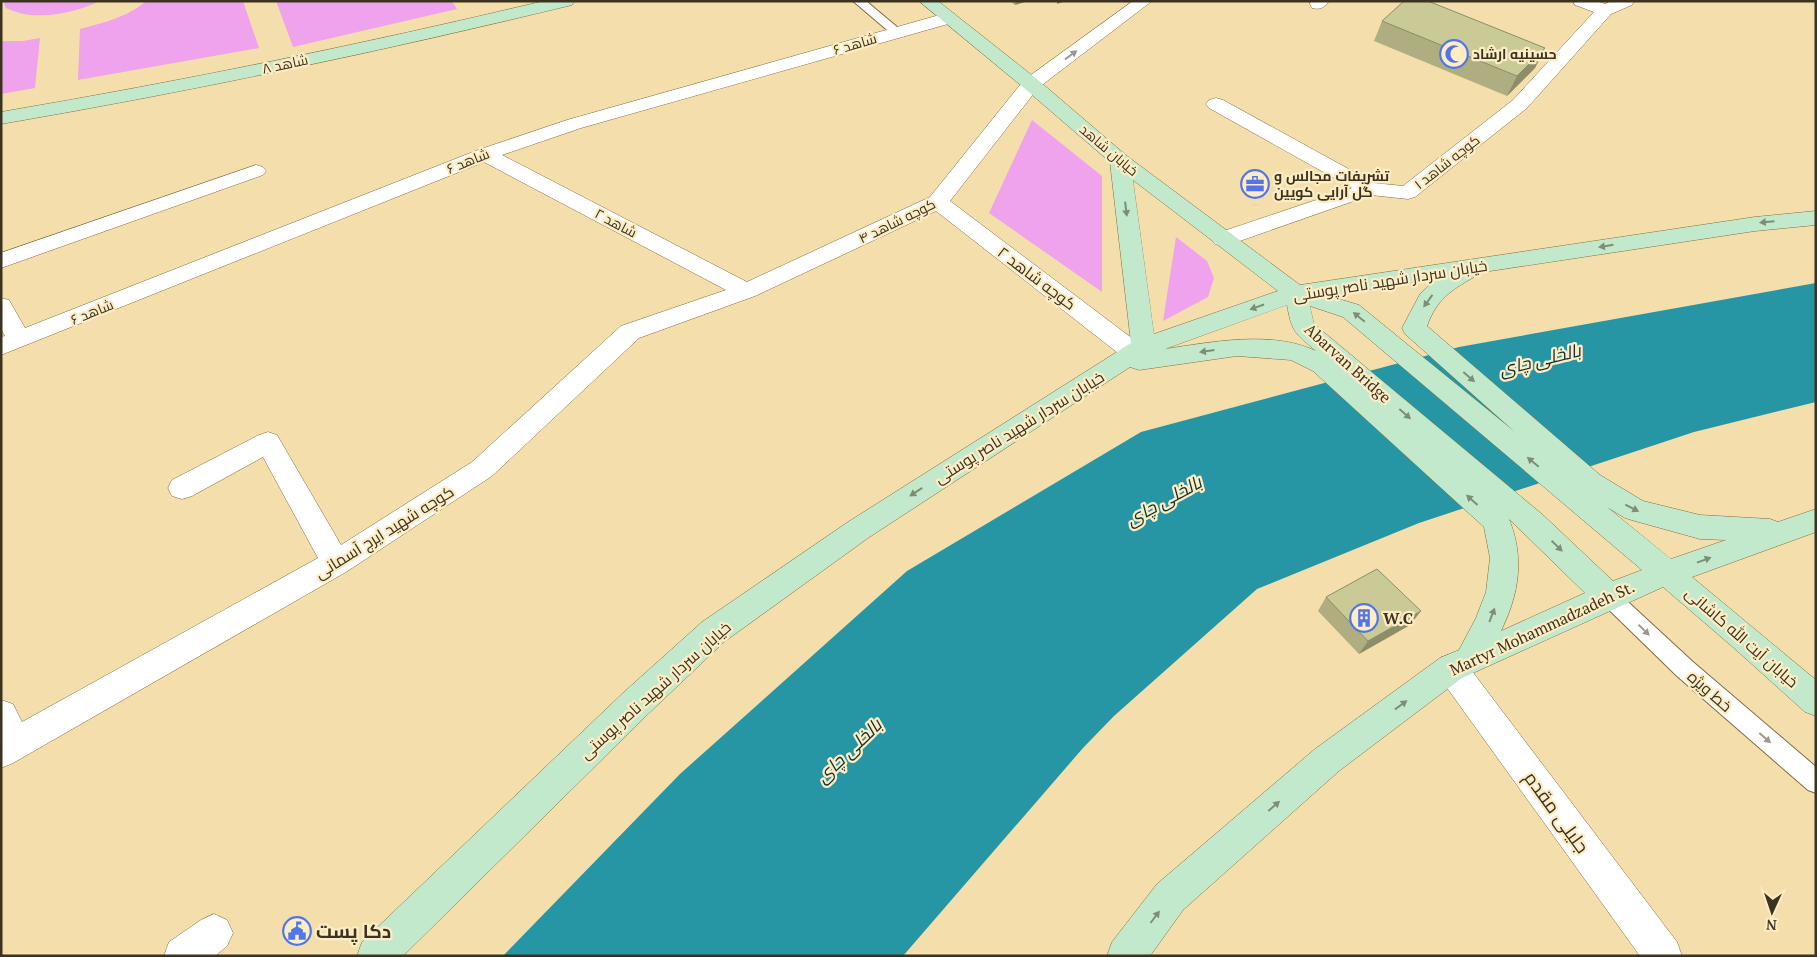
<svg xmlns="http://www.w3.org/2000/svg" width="1817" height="957" font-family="'PT Serif',Cairo,serif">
  <rect width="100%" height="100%" fill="#f4dfac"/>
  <!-- green -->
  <path fill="#efa3ec" d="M3,1H100C72,14 34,22 6,8Z
    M146,1H243L259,48L78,80L80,29C103,23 128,17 146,1Z
    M276,1H452L457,9L293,47Z
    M40,38L35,88L1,94V41H23Z
    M1032,120L1102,176V292L989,213Z
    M1176,237L1207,261L1214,278L1208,297L1163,321Z"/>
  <!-- water -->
  <path fill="#2796a4" d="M1816,283V402L1694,432L1419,523L1257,589L1114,716L1083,748L903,956H503L680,774L907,571L1141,432L1459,347Z"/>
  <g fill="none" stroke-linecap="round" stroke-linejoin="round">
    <defs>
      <path id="lane" d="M853,1H866L903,32L901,35H893Z
        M1608,587L1615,590L1693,662L1816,767V793L1808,790L1677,676L1601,602L1598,596L1601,590Z"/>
      <path id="street" d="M1133,1H1152L1038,88L950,201L1145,348L1148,354L1145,360L1136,363L1127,360L936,211L755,296L639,338L492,476L346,572L13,763L1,768V700L13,704L22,722L318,558L263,457L192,496L182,499L172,496L168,488L172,480L259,435L268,432L277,435L341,545L472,462L621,326L726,290L484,162L1,355V337L5,336L1,329V298L9,300L25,328L478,150L567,120L943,14L949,13L955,14L958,18L955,22L581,128L502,155L747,282L930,197L1024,80Z
        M1311,1H1329C1324,8 1320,10 1312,8L1310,4Z
        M1573,1H1597L1605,4L1611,1H1634L1632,5L1611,14L1527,108L1415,197L1408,199L1371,195L1231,244L1223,246L1215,244L1212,239L1215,234L1352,188L1209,108L1206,104L1209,100L1216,98L1223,100L1374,183L1403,186L1513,100L1594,12L1575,5Z
        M256,165L263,167L266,171L263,175L1,268V253Z
        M1451,654L1462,658L1677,942L1682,956H1640L1440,678L1435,668L1440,658Z
        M214,914L227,920L233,933L227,946L215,956H164L169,942L201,920Z"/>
      <path id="secondary" d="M544,1H574L572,5C383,51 193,91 1,124V112C183,81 364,44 544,1Z
        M919,1H938L1038,80L1127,156L1300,285L1755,217L1816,211V225L1755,231L1477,273L1474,277C1450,291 1437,299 1427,326L1600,475L1643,501L1700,515L1770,519L1778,522L1816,509V532L1692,577L1816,680V716L1805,712L1734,648L1663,587L1462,678L1339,771L1183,910L1150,956H1107L1112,942L1157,884L1315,749L1440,658L1459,650L1476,618L1486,592L1490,558L1484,527L1313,371L1291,360L1237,356L1139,370L1130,367L868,538L724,642L647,715L403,956H357L362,942L623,693L702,622L848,522L1131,343L1110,162L1024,88ZM1133,180L1278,291L1154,334ZM1436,279L1420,294L1402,328L1405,334L1515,432L1359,305L1329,296ZM1287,305C1292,333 1295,333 1316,351C1272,330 1212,342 1165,349ZM1310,306L1343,317L1642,570L1613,581L1543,515L1314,324ZM1607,507L1625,518L1635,521L1700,539L1726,540L1671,559ZM1509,519L1585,593L1501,631C1519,594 1525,558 1509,519Z"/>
    </defs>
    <!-- lane casing -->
    <use href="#lane" stroke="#816d3e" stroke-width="2"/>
    <!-- street casing -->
    <use href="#street" stroke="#816d3e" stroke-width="1"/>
    <!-- secondary casing -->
    <use href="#secondary" stroke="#816d3e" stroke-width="1"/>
    <!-- lane -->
    <use href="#lane" fill="#fff" fill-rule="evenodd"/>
    <!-- street -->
    <use href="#street" fill="#fff" fill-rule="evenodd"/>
    <!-- secondary -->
    <use href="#secondary" fill="#c2e9cc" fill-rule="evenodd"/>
  </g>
  <!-- wall -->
  <path fill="#aeae81" d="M1010,1H1028L1015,5Z
    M1382,21L1545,48L1535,68L1507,96L1374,41Z
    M1326,597L1410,625L1359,654L1318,611Z"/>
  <!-- shaded-wall -->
  <path fill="#8d8d69" d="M1016,1H1028L1015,5Z
    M1057,1H1066L1057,4Z
    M1545,48L1535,68L1507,96L1517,76Z
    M1421,611L1410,625L1359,654L1368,641Z"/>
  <!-- building -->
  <path fill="#caca96" stroke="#8d8d69" d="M1404,1H1428L1545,48L1517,76L1382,21Z
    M1377,569L1421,611L1368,641L1326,597Z"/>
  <!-- one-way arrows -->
  <defs><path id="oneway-solid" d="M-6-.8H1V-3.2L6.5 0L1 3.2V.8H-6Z" transform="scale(1.25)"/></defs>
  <g fill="#9d998f">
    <use href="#oneway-solid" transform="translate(1071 55) rotate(-36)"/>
    <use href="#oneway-solid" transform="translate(1644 630) rotate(44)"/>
    <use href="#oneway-solid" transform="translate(1765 738) rotate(41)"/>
  </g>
  <g fill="#7e8e76">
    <use href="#oneway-solid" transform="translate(1126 209) rotate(83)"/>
    <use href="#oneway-solid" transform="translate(1767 222) rotate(175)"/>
    <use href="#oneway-solid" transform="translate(1606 246) rotate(171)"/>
    <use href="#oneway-solid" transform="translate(1428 301) rotate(126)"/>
    <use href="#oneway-solid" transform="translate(1257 307) rotate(161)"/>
    <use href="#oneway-solid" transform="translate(1359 317) rotate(-141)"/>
    <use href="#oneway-solid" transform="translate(1207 351) rotate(172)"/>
    <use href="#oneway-solid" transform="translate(1469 377) rotate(41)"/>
    <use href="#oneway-solid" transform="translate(1405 414) rotate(41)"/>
    <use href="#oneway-solid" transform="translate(1533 462) rotate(-140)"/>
    <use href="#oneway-solid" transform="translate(916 492) rotate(147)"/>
    <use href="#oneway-solid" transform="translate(1472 500) rotate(-138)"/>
    <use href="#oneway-solid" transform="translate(1632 508) rotate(27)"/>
    <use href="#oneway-solid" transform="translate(1557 546) rotate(44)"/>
    <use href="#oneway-solid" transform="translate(1704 560) rotate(-20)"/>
    <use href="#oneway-solid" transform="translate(1492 615) rotate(-69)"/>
    <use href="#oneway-solid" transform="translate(1401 705) rotate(-36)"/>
    <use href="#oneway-solid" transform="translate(1274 806) rotate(-41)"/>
    <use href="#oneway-solid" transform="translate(1155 917) rotate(-53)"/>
  </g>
  <!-- icons -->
  <defs>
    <symbol id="mosque-ring" viewBox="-11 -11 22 22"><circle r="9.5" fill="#fdecc4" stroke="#5275e9" stroke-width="1.5"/><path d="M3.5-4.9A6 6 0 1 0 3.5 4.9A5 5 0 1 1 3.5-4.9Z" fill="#5275e9"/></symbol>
    <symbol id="office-ring" viewBox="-11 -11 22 22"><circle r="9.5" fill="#fdecc4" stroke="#5275e9" stroke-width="1.5"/><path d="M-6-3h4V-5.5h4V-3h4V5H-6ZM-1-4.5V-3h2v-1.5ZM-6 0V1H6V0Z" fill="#5275e9"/></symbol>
    <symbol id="building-ring" viewBox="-11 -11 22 22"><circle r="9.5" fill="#fdecc4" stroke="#5275e9" stroke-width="1.5"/><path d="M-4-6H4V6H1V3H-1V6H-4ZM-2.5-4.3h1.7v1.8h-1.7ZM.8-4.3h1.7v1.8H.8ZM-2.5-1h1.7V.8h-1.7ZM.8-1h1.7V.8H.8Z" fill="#5275e9"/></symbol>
    <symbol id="civic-ring" viewBox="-11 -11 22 22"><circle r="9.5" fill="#fdecc4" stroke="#5275e9" stroke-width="1.5"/><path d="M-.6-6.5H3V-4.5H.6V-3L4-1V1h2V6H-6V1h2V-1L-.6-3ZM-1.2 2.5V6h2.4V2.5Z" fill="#5275e9"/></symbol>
  </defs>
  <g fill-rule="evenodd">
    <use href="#mosque-ring" x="1438" y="38" width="32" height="32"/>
    <use href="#office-ring" x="1239" y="168" width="32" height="32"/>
    <use href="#building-ring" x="1348" y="602" width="32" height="32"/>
    <use href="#civic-ring" x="281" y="915" width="32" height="32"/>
  </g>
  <g text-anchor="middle" stroke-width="4.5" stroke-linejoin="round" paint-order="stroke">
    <!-- far-street labels -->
    <g font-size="14" fill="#3b331f" stroke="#fdecc4">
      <text transform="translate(855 44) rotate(-16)" y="5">شاهد ۶</text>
      <text transform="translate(285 64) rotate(-12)" y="5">شاهد ۸</text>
      <text transform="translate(1109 150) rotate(40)" y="5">خیابان شاهد</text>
      <text transform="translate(468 161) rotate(-22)" y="5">شاهد ۶</text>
      <text transform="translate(1447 162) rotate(-38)" y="5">کوچه شاهد ۱</text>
      <text transform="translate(897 221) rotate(-26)" y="5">کوچه شاهد ۴</text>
      <text transform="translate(616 223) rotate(28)" y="5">شاهد ۲</text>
      <text transform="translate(92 312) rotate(-22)" y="5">شاهد ۶</text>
    </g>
    <!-- far-poi labels -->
    <g font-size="14" font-weight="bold" fill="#3b331f" stroke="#fdecc4" text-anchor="start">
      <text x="1473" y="59">حسینیه ارشاد</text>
      <text x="1274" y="181">تشریفات مجالس و<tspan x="1274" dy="16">گل آرایی کویین</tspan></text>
    </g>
    <!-- street labels -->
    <g font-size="16" fill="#3b331f" stroke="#fdecc4">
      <text transform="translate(1037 278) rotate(37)" y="6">کوچه شاهد ۲</text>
      <text transform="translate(1390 280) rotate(-9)" y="6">خیابان سردار شهید ناصر پوستی</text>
      <text transform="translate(1348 363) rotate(42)" y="6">Abarvan Bridge</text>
      <text transform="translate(1019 427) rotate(-32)" y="6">خیابان سردار شهید ناصر پوستی</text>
      <text transform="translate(384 532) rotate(-32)" y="6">کوچه شهید ایرج آسمانی</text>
      <text transform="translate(1542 628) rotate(-25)" y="6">Martyr Mohammadzadeh St.</text>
      <text transform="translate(1742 637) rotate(41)" y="6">خیابان آیت الله کاشانی</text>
      <text transform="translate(655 690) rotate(-42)" y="6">خیابان سردار شهید ناصر پوستی</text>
      <text transform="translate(1710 691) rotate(41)" y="6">خط ویژه</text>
    </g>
    <!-- poi labels -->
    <g font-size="16" font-weight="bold" fill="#3b331f" stroke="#fdecc4" text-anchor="start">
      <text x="1383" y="624">W.C</text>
    </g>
    <!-- water labels -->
    <g font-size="18" font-style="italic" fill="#0f2f34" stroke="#fdecc4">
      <text transform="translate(1540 360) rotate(-14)" y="6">بالخلی چای</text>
      <text transform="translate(1164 501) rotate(-29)" y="6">بالخلی چای</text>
      <text transform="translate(849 751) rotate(-44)" y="6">بالخلی چای</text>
    </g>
    <!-- near-street labels -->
    <g font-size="19" fill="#3b331f" stroke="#fdecc4">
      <text transform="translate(1557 812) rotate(54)" y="7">جلیلی مقدم</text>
    </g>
    <!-- near-poi labels -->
    <g font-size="19" font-weight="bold" fill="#3b331f" stroke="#fdecc4" text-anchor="start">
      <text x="316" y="938">دکا پست</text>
    </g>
  </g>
  <!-- border -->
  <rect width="1817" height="957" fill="none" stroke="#3b331f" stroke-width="5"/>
  <!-- north arrow -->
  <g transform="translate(1772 912) rotate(183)" stroke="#fdecc4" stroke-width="4" paint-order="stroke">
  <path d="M0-4L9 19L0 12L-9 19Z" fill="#3b331f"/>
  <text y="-8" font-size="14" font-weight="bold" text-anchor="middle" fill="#3b331f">N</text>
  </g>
</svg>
